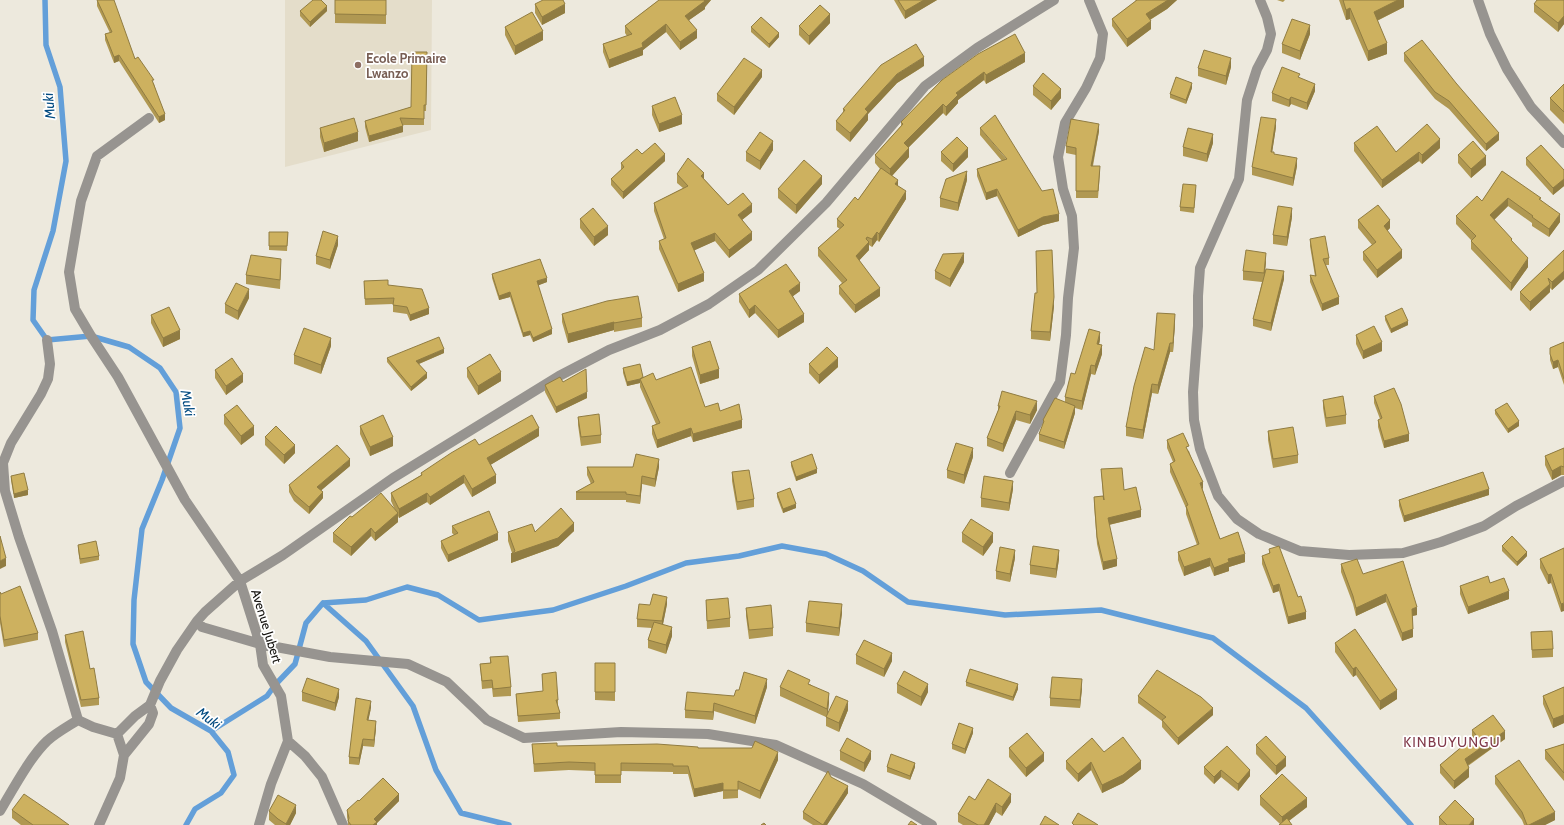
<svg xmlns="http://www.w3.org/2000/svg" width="1564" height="825" font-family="Cabin,sans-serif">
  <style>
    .built { fill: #e4ddca }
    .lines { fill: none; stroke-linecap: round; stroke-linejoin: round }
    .stream { stroke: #639fd9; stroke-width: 5.5 }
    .minor { stroke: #979490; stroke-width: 10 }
    .wall { fill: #b09852 }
    .shaded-wall { fill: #907c42 }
    .building { fill: #cdb15f; stroke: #907c42 }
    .education-dot { fill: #8d6e63; stroke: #fff; stroke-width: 1.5 }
    .labels { text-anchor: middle; stroke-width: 3.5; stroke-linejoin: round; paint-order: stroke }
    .education-label { font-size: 13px; font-weight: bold; fill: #785e54; stroke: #fff; text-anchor: start }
    .street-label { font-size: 13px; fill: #14120e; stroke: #fff }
    .water-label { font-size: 14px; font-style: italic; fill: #034b81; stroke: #fff }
    .neighbourhood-label { font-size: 14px; letter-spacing: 1px; fill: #813a4a; stroke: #fff }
  </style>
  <rect width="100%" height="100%" fill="#ede9dd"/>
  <path class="built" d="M 285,0 L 432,0 L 431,130 L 285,167 Z"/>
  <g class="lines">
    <path class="stream" d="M 45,0 L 46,45 L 60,87 L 66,161 L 53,231 L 34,290 L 33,320 L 47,340 L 91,336 L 129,347 L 160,368 L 176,392 L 180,428 L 162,480 L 142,529 L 134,600 L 133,644 L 146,682 L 171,708 L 211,731 L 228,752 L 234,775 L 221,793 L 195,809 L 186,825
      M 323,603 L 366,641 L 413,706 L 436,770 L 461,813 L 509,825
      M 211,731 L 267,696 L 275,685 L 295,664 L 306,623 L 323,603 L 366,600 L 407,587 L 438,595 L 479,620 L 553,610 L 626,586 L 686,563 L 739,556 L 782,546 L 826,554 L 863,571 L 908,602 L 1005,615 L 1101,610 L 1213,638 L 1306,708 L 1411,825"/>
    <path class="minor" d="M 1260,0 L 1267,17 L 1271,34 L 1267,50 L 1257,69 L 1247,100 L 1239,179 L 1200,268 L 1198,296 L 1198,326 L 1193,392 L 1194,420 L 1200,449 L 1218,496 L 1237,519 L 1259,534 L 1300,551 L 1349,555 L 1403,553 L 1441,542 L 1484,526 L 1516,506 L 1564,481
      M 1478,0 L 1490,34 L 1507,69 L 1531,107 L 1564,143
      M 149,118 L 97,156 L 81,201 L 69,272 L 75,309 L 91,336 L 118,377 L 185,500 L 240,581 L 260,644 L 263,665 L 281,696 L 288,741 L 305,756 L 322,777 L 343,825
      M 1010,473 L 1060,382 L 1066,335 L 1068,298 L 1074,248 L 1072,216 L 1063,189 L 1058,157 L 1065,123 L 1086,88 L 1100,58 L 1103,34 L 1089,0
      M 197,621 L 202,627 L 260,644 L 330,657 L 408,664 L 447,682 L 487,720 L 524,738 L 621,732 L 708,734 L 776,745 L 863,784 L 932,825
      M 78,720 L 93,727 L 117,734 L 135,716 L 150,705 L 160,681 L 177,650 L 197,621 L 205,612 L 240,581 L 283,555 L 393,478 L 559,376 L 609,350 L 660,330 L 709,304 L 758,270 L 826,203 L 925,86 L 977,48 L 1054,0
      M 117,734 L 124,755
      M 0,811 C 12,791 30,757 47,741 C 56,733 67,727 78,720 L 52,631 L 19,537 L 5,491 L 3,463 L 11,443 L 41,394 L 48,379 L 50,364 L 47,340
      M 99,825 L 120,778 L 124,755 L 149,724 L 153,713 L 150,705
      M 259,825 L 271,784 L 288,741"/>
  </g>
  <path class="wall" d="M 97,0 L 135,59 L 154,84 L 165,120 L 159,123 L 119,61 L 114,63 L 105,40 L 105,34 L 110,33 L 97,6 Z
    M 335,0 L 386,0 L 386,24 L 335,23 Z
    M 659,0 L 711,0 L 705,7 L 705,9 L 689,20 L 697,38 L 680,50 L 666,32 L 643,50 L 643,55 L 609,68 L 603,52 L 603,44 L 627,36 L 625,33 L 625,26 Z
    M 894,0 L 937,0 L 905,19 Z
    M 1135,0 L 1177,0 L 1167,9 L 1150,20 L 1151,29 L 1127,47 L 1112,26 L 1112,19 L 1136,1 Z
    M 1277,0 L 1285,0 L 1283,2 Z
    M 1339,0 L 1404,0 L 1404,7 L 1377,21 L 1387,54 L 1368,61 L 1350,19 L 1346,20 Z
    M 1564,0 L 1564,24 L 1558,32 L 1534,12 L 1534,4 Z
    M 535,4 L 565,13 L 542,25 L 535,13 Z
    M 300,11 L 327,11 L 310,27 L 300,16 Z
    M 830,23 L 809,45 L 799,35 L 799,26 Z
    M 505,27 L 543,40 L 515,55 L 505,35 Z
    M 751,27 L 779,37 L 769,48 L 751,32 Z
    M 1310,34 L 1300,60 L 1282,53 L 1282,44 Z
    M 427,52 L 426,111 L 424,111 L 424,125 L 402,125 L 403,132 L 369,142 L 365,127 L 365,121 L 411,107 Z
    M 1404,53 L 1499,140 L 1486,151 L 1449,109 L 1435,99 L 1404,61 Z
    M 1025,62 L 986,84 L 984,80 L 958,100 L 958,103 L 946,116 L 943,113 L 908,148 L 909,157 L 892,176 L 906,199 L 879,242 L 877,240 L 872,247 L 869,245 L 869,250 L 859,260 L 880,296 L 855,313 L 839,294 L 839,286 L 842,283 L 818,256 L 818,248 L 840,229 L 837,227 L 837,219 L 858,200 L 880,169 L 875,163 L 875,155 L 901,126 L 901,122 L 942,80 Z
    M 924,66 L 897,83 L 868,114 L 868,120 L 850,142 L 836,130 L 836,121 L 843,113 L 843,109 Z
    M 1231,67 L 1226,85 L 1198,76 L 1198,68 Z
    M 762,77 L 734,115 L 717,101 L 717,94 Z
    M 1564,84 L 1564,124 L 1550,110 L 1550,98 Z
    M 1033,86 L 1061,98 L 1051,110 L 1033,95 Z
    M 1192,88 L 1186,104 L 1170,98 L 1170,94 Z
    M 1315,91 L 1307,110 L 1291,104 L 1289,107 L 1272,101 L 1272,93 Z
    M 652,106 L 682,124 L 659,132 L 652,115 Z
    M 1276,127 L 1272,152 L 1274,154 L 1297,166 L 1293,186 L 1252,175 L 1252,167 Z
    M 320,128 L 358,141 L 324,152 L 320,137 Z
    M 980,128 L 1059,221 L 1043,225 L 1018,237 L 997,196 L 986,200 L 977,176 L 977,169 L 1002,161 L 980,135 Z
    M 1099,131 L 1093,166 L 1100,173 L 1098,198 L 1076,198 L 1076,155 L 1066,153 L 1066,146 Z
    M 1213,143 L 1207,162 L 1183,156 L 1183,147 Z
    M 1354,143 L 1396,152 L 1440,148 L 1422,164 L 1419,161 L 1382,188 L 1354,151 Z
    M 773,150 L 760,170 L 746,161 L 746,152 Z
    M 941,152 L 968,157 L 953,172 L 941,161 Z
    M 642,154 L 665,161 L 623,199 L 611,185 L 611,179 L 621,170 L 621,163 Z
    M 1458,155 L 1486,165 L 1471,178 L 1458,163 Z
    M 1526,158 L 1564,170 L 1564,186 L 1553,195 L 1526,165 Z
    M 1502,171 L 1541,200 L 1560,222 L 1549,237 L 1532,226 L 1532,223 L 1508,206 L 1494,220 L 1512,242 L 1528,267 L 1511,291 L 1471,249 L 1471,240 L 1456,224 L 1456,216 L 1482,201 Z
    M 677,174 L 704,179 L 728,205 L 752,212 L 742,220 L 752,240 L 729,258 L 715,241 L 694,250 L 704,281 L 678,292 L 659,249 L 659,241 L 664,239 L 654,211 L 654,203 L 683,188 L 677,183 Z
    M 967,180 L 958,211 L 940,207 L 940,198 Z
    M 822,184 L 796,214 L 778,198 L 778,189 Z
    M 1196,189 L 1194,213 L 1180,211 L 1180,207 Z
    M 1292,217 L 1287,246 L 1273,244 L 1273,235 Z
    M 580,219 L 608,235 L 594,246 L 580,228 Z
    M 1358,220 L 1390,228 L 1387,231 L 1402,258 L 1377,278 L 1363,260 L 1363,252 L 1372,245 L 1358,228 Z
    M 269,232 L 288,232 L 287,251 L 269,250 Z
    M 1310,239 L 1329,258 L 1329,265 L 1326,265 L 1339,304 L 1322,311 L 1310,282 L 1310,275 L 1315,276 L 1310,246 Z
    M 338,245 L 330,269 L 316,264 L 316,256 Z
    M 1564,250 L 1564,279 L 1552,290 L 1550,288 L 1550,292 L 1530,311 L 1520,300 L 1520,292 Z
    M 1266,261 L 1265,272 L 1284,279 L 1271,331 L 1253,326 L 1253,319 L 1262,282 L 1243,280 L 1243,271 Z
    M 964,262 L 950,287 L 935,279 L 935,271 Z
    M 281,268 L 280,289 L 246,284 L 246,275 Z
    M 492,274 L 547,282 L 538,285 L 552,334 L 533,342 L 530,335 L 523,337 L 510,297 L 499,300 L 492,278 Z
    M 364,281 L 388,285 L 429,314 L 410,321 L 407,314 L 393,312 L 393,304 L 365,305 Z
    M 800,291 L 793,296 L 804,322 L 778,338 L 755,313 L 749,318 L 739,302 L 739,294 Z
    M 1037,293 L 1054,306 L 1050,341 L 1031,339 L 1031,331 Z
    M 249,298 L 238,320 L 225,313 L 225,304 Z
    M 562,314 L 642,318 L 642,327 L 614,332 L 614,330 L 568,343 L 562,322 Z
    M 151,315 L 180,339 L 163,347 L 151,323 Z
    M 1385,316 L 1408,325 L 1391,333 L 1385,320 Z
    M 1175,323 L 1173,352 L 1170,352 L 1158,394 L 1152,393 L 1143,439 L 1126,436 L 1126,427 L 1154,350 Z
    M 1356,335 L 1382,351 L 1363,359 L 1356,344 Z
    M 1100,340 L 1099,344 L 1102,354 L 1095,375 L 1091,374 L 1082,410 L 1075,408 L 1075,413 L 1064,449 L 1039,441 L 1039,434 L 1043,425 L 1043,420 L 1065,402 L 1065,397 L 1075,374 Z
    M 1564,342 L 1564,385 L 1558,367 L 1553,369 L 1550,360 L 1550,348 Z
    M 331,346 L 321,374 L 294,364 L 294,355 Z
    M 692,347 L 719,378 L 700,384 L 692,356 Z
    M 444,353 L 419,364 L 427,378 L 411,391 L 387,362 L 387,358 Z
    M 809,364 L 838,367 L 819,384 L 809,373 Z
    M 467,368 L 501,381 L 478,395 L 467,377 Z
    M 623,368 L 643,377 L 656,380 L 705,407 L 720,411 L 742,428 L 693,442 L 691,436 L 657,448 L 652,434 L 652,426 L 656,424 L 640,387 L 640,383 L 627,386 L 623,373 Z
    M 215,370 L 243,382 L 226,395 L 215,378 Z
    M 563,382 L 587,398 L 556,413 L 545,392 L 545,385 Z
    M 1374,396 L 1409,441 L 1384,448 L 1378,427 L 1378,420 L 1380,419 L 1374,403 Z
    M 1323,400 L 1346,415 L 1346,424 L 1326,427 L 1323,408 Z
    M 998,406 L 1037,410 L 1030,424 L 1016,420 L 1003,452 L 987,446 L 987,438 L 998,411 Z
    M 1495,410 L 1519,426 L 1508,433 L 1495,414 Z
    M 224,415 L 254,435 L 241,445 L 224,424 Z
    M 578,417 L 601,435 L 601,443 L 581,446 L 578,425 Z
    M 360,426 L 393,446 L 370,456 L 360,434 Z
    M 1268,431 L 1298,455 L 1298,463 L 1273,468 L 1268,440 Z
    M 539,436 L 490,465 L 496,483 L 472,497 L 464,483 L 430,505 L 427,502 L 399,518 L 398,516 L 398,522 L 375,541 L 371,536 L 351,556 L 333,542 L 333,533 L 352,517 L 395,510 L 391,501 L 391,493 L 421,475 L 421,473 L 479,445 Z
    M 265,437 L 295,453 L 284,464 L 265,445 Z
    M 1167,440 L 1189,451 L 1220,539 L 1245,562 L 1229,567 L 1229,571 L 1214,576 L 1210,566 L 1184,576 L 1178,560 L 1178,552 L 1197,545 L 1186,514 L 1186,508 L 1170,472 L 1170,464 L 1173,462 L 1167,448 Z
    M 1564,448 L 1564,475 L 1561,475 L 1552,480 L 1545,465 L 1545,456 Z
    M 973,457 L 964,484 L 947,478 L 947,470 Z
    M 791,462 L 817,473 L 796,481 L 791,466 Z
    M 350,466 L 321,490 L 323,498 L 309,514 L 294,501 L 289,492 L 289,485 Z
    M 587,467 L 659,467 L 655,487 L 642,484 L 640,504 L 626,502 L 626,500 L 576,500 L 576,492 L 591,484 L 587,475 Z
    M 1101,469 L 1124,490 L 1141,517 L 1109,525 L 1117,566 L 1103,570 L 1097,544 L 1094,504 L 1094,497 L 1103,496 Z
    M 732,472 L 754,499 L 754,507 L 737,510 L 732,481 Z
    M 11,476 L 28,495 L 14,498 L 11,480 Z
    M 1013,489 L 1009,511 L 981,507 L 981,498 Z
    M 777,493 L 796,508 L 783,513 L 777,497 Z
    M 1489,495 L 1404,522 L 1399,506 L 1399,500 Z
    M 452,526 L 498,540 L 448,562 L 441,548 L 441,541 L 454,535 L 452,533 Z
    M 574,531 L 558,546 L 511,563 L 512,553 L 508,541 L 508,532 Z
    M 962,533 L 993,542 L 983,556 L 962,542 Z
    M 78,545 L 99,556 L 99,560 L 80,564 L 78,549 Z
    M 1502,546 L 1527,556 L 1517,566 L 1502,551 Z
    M 1564,548 L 1561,612 L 1551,583 L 1548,584 L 1540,568 L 1540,559 Z
    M 1269,549 L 1306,619 L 1288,624 L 1279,591 L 1273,593 L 1262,564 L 1262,556 L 1269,554 Z
    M 1015,558 L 1010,582 L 996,579 L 996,571 Z
    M 1059,559 L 1056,578 L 1030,574 L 1030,565 Z
    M 1341,564 L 1363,574 L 1417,615 L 1412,616 L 1413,637 L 1402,641 L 1386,602 L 1356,616 L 1353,604 L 1341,572 Z
    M 1490,583 L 1509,599 L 1468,614 L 1460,594 L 1460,586 Z
    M 0,592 L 1,594 L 38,633 L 38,640 L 4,647 L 0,623 Z
    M 706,600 L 730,618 L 730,627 L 707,629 Z
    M 667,604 L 663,624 L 672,636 L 666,654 L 648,648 L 648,640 L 652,628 L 637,627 L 637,619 L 650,605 Z
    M 746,608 L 773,628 L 773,636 L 749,639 L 746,616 Z
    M 842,613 L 839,636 L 806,632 L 806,623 Z
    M 1531,632 L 1553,649 L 1553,657 L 1532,658 Z
    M 65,635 L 90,669 L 99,698 L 99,705 L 81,707 L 65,642 Z
    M 1335,643 L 1397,699 L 1380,710 L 1356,675 L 1353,677 L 1335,652 Z
    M 856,655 L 892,661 L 884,677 L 856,664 Z
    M 490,657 L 511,687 L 511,696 L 493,697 L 492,688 L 482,689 L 480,664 L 490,663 Z
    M 595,663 L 615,663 L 615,701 L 595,700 Z
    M 542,674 L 558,700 L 558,706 L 560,713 L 560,719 L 518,722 L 516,694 L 543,691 Z
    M 966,682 L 1018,689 L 1013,701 L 966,686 Z
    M 810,684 L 829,702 L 828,713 L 848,710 L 839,732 L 826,726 L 826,717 L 780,696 L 780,687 Z
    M 897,684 L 928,692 L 921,706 L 897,693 Z
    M 767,687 L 755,724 L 714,711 L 713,720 L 685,718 L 685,710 L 734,696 L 739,690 Z
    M 1564,687 L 1564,723 L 1553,728 L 1543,704 L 1543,696 Z
    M 1082,688 L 1080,708 L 1050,706 L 1050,698 Z
    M 302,692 L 339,697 L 335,711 L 302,701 Z
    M 1138,696 L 1213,715 L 1178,745 L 1162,727 L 1162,721 L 1138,703 Z
    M 371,708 L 368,720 L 376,728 L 374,747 L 363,746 L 359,765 L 349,764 L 349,757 Z
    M 1472,730 L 1505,739 L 1468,766 L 1469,777 L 1454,789 L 1440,773 L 1440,765 L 1472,738 Z
    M 973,733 L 965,754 L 952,749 L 952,744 Z
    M 532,744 L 557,746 L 698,748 L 778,760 L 760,799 L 738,789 L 738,798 L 723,799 L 723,791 L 694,797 L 688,774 L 673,774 L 673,772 L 621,771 L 621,783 L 595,783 L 595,771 L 569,770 L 534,772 Z
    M 1564,744 L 1564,781 L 1545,759 L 1545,750 Z
    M 1256,745 L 1286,766 L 1276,775 L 1256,754 Z
    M 1227,746 L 1250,776 L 1238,791 L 1221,777 L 1214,784 L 1204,774 L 1204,767 Z
    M 1009,748 L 1044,761 L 1026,777 L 1009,757 Z
    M 840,751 L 871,759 L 864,772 L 840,760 Z
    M 1104,752 L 1141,769 L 1123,783 L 1102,793 L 1091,770 L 1078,782 L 1066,769 L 1066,761 Z
    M 887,767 L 915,767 L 910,780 L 887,772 Z
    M 1495,776 L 1555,820 L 1545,825 L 1524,825 L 1522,820 L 1495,784 Z
    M 831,777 L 848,793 L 827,825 L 813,825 L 803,819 L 803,812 Z
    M 1260,796 L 1307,807 L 1289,821 L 1280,824 L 1260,805 Z
    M 975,800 L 1011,802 L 1002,816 L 996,812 L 989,825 L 963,825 L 958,822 L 958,814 Z
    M 359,801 L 399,801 L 377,823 L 377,825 L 348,825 L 348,822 L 347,817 L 347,810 Z
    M 12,810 L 69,825 L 21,825 L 12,818 Z
    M 269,811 L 296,813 L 290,825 L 275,825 L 269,820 Z
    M 1439,817 L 1474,825 L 1439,825 Z"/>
  <path class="shaded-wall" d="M 704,0 L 711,0 L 705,7 L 705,9 L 685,23 L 685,16 Z
    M 924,0 L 937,0 L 905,19 L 905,11 Z
    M 1168,0 L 1177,0 L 1167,9 L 1146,22 L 1146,14 Z
    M 1398,0 L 1404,0 L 1404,7 L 1374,22 L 1374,12 Z
    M 565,4 L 565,13 L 542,25 L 542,17 Z
    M 327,6 L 327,11 L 310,27 L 310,22 Z
    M 1350,8 L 1350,19 L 1346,20 L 1346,10 Z
    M 830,14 L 830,23 L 809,45 L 809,36 Z
    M 1564,16 L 1564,24 L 1558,32 L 1558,23 Z
    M 1151,21 L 1151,29 L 1127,47 L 1127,39 Z
    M 666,24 L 666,32 L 643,50 L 643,55 L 609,68 L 609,60 L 642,43 Z
    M 1310,25 L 1310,34 L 1300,60 L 1300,51 Z
    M 697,30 L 697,38 L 680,50 L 680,42 Z
    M 543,31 L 543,40 L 515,55 L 515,46 Z
    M 779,33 L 779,37 L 769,48 L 769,44 Z
    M 1387,43 L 1387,54 L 1368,61 L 1368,51 Z
    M 1025,53 L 1025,62 L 986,84 L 986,75 Z
    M 119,55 L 119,61 L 114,63 L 114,57 Z
    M 924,57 L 924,66 L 897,83 L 868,114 L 868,120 L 850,142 L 850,133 L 865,109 L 897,74 Z
    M 1231,58 L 1231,67 L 1226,85 L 1226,76 Z
    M 762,70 L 762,77 L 734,115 L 734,107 Z
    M 984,72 L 984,80 L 958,100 L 958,103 L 946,116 L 946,107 L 956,93 Z
    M 1192,83 L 1192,88 L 1186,104 L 1186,100 Z
    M 1315,84 L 1315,91 L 1307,110 L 1307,103 Z
    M 1061,89 L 1061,98 L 1051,110 L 1051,101 Z
    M 1291,97 L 1291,104 L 1289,107 L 1289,100 Z
    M 943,104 L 943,113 L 904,152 L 904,143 Z
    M 165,114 L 165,120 L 159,123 L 159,117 Z
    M 682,115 L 682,124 L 659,132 L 659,124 Z
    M 1276,119 L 1276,127 L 1271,160 L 1271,152 Z
    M 1099,124 L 1099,131 L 1091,173 L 1091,166 Z
    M 403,126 L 403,132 L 369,142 L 369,136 Z
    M 358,132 L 358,141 L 324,152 L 324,143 Z
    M 1499,133 L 1499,140 L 1486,151 L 1486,144 Z
    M 1213,134 L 1213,143 L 1207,162 L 1207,154 Z
    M 1440,139 L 1440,148 L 1422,164 L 1422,155 Z
    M 773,141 L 773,150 L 760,170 L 760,161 Z
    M 909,148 L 909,157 L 890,178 L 890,169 Z
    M 968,148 L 968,157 L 953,172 L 953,164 Z
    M 1419,152 L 1419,161 L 1382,188 L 1382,180 Z
    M 665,154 L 665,161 L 623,199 L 623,192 Z
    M 1486,156 L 1486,165 L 1471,178 L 1471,169 Z
    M 1297,158 L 1297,166 L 1293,186 L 1293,178 Z
    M 967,171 L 967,180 L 958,211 L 958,203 Z
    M 704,173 L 704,181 L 701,176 Z
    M 822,176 L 822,184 L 796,214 L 796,205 Z
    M 1564,179 L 1564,186 L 1553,195 L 1553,188 Z
    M 898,180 L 898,188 L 895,184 Z
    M 997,189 L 997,196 L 986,200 L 986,193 Z
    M 906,191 L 906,199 L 879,242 L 879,234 Z
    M 1508,198 L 1508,206 L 1490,224 L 1490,215 Z
    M 752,204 L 752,212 L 738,223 L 738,215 Z
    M 1292,208 L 1292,217 L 1287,246 L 1287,237 Z
    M 1059,214 L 1059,221 L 1043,225 L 1018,237 L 1018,230 L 1043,217 Z
    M 1560,214 L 1560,222 L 1549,237 L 1549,229 Z
    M 1390,220 L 1390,228 L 1384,234 L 1384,226 Z
    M 608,226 L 608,235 L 594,246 L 594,237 Z
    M 752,232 L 752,240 L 729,258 L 729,250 Z
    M 877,232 L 877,240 L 872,247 L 872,239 Z
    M 715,233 L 715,241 L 691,252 L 691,243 Z
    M 338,236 L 338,245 L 330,269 L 330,260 Z
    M 867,237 L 867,243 L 869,242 L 869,250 L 856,264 L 856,256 Z
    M 1402,250 L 1402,258 L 1377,278 L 1377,270 Z
    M 964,253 L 964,262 L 950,287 L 950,279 Z
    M 1266,253 L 1266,261 L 1264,282 L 1264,273 Z
    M 1528,258 L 1528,267 L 1511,291 L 1511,283 Z
    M 1284,271 L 1284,279 L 1271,331 L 1271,323 Z
    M 1564,271 L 1564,279 L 1552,290 L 1552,282 Z
    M 704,273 L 704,281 L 678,292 L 678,284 Z
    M 547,278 L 547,282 L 537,286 L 537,281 Z
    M 800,283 L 800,291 L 789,299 L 789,291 Z
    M 1550,284 L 1550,292 L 1530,311 L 1530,302 Z
    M 880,288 L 880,296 L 855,313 L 855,305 Z
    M 249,289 L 249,298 L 238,320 L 238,311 Z
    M 510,292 L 510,297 L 499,300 L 499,296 Z
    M 1054,297 L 1054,306 L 1050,341 L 1050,332 Z
    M 1339,297 L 1339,304 L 1322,311 L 1322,304 Z
    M 755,305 L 755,313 L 749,318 L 749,310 Z
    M 429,308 L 429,314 L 410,321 L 410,315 Z
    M 804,314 L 804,322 L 778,338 L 778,330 Z
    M 1175,314 L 1175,323 L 1173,352 L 1173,343 Z
    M 1408,321 L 1408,325 L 1391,333 L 1391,329 Z
    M 614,322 L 614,330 L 568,343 L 568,334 Z
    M 552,329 L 552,334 L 533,342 L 533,338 Z
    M 180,330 L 180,339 L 163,347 L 163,338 Z
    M 530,331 L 530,335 L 523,337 L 523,333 Z
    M 1100,332 L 1100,340 L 1097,352 L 1097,344 Z
    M 331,338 L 331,346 L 321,374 L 321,365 Z
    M 1382,342 L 1382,351 L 1363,359 L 1363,351 Z
    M 1170,343 L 1170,352 L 1158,394 L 1158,385 Z
    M 1102,345 L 1102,354 L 1095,375 L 1095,366 Z
    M 444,349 L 444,353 L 416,365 L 416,361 Z
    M 838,358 L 838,367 L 819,384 L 819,375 Z
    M 1558,360 L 1558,367 L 1553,369 L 1553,362 Z
    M 1091,365 L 1091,374 L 1082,410 L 1082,401 Z
    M 719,369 L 719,378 L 700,384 L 700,375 Z
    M 501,372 L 501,381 L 478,395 L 478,386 Z
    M 427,373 L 427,378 L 411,391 L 411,387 Z
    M 243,374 L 243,382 L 226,395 L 226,386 Z
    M 640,379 L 640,383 L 627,386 L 627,382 Z
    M 1152,384 L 1152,393 L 1143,439 L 1143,430 Z
    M 587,392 L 587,398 L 556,413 L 556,407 Z
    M 1037,401 L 1037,410 L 1030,424 L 1030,415 Z
    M 1075,406 L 1075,413 L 1064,449 L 1064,442 Z
    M 1016,411 L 1016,420 L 1003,452 L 1003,444 Z
    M 742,420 L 742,428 L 693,442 L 693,434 Z
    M 1519,421 L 1519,426 L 1508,433 L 1508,429 Z
    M 254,426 L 254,435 L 241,445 L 241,436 Z
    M 539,428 L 539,436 L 487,467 L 487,458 Z
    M 691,428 L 691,436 L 657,448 L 657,440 Z
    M 1409,434 L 1409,441 L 1384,448 L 1384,441 Z
    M 393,437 L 393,446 L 370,456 L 370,447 Z
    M 295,445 L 295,453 L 284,464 L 284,455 Z
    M 973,448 L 973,457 L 964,484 L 964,475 Z
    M 350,459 L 350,466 L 317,494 L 317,487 Z
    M 659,459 L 659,467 L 655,487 L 655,479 Z
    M 1561,466 L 1561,475 L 1552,480 L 1552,471 Z
    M 817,469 L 817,473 L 796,481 L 796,477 Z
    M 464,475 L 464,483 L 430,505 L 430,497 Z
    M 496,475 L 496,483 L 472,497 L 472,489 Z
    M 642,476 L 642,484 L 640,504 L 640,496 Z
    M 1013,481 L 1013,489 L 1009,511 L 1009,503 Z
    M 1203,482 L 1203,490 L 1200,483 Z
    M 1489,489 L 1489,495 L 1404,522 L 1404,516 Z
    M 28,490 L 28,495 L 14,498 L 14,494 Z
    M 323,492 L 323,498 L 309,514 L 309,507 Z
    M 427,493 L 427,502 L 399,518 L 399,509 Z
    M 796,504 L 796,508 L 783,513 L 783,509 Z
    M 1141,510 L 1141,517 L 1108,525 L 1108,518 Z
    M 398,513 L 398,522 L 375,541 L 375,533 Z
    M 574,523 L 574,531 L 558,546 L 511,563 L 511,554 Z
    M 371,528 L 371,536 L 351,556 L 351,547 Z
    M 498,533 L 498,540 L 448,562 L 448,555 Z
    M 993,533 L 993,542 L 983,556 L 983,547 Z
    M 1015,550 L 1015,558 L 1010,582 L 1010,574 Z
    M 1059,550 L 1059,559 L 1056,578 L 1056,569 Z
    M 1527,552 L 1527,556 L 1517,566 L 1517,562 Z
    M 1245,554 L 1245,562 L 1229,567 L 1229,571 L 1214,576 L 1214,568 L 1228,559 Z
    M 6,558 L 6,566 L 0,569 L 0,561 Z
    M 1210,558 L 1210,566 L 1184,576 L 1184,567 Z
    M 1117,559 L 1117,566 L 1103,570 L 1103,562 Z
    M 1551,574 L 1551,583 L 1548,584 L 1548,575 Z
    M 1279,584 L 1279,591 L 1273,593 L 1273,586 Z
    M 1509,591 L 1509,599 L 1468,614 L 1468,607 Z
    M 1386,594 L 1386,602 L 1356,616 L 1356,608 Z
    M 667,597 L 667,604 L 662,629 L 662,621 Z
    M 1564,603 L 1564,611 L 1561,612 L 1561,604 Z
    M 842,604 L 842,613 L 839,636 L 839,628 Z
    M 1417,607 L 1417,615 L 1412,616 L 1412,609 Z
    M 1306,612 L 1306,619 L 1288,624 L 1288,617 Z
    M 672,627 L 672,636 L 666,654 L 666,645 Z
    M 1413,629 L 1413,637 L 1402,641 L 1402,633 Z
    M 892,653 L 892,661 L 884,677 L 884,669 Z
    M 1356,667 L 1356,675 L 1353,677 L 1353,669 Z
    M 767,679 L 767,687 L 755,724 L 755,716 Z
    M 1082,679 L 1082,688 L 1080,708 L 1080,700 Z
    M 928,684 L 928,692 L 921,706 L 921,697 Z
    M 1018,684 L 1018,689 L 1013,701 L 1013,697 Z
    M 339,689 L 339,697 L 335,711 L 335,703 Z
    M 1397,690 L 1397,699 L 1380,710 L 1380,701 Z
    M 829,693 L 829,702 L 827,718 L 827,709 Z
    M 371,701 L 371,708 L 367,727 L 367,720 Z
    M 848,701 L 848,710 L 839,732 L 839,723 Z
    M 714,703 L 714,711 L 713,720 L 713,712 Z
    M 1213,708 L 1213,715 L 1178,745 L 1178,738 Z
    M 1564,715 L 1564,723 L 1553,728 L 1553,719 Z
    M 376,721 L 376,728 L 374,747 L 374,740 Z
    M 973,728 L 973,733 L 965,754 L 965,749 Z
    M 1505,731 L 1505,739 L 1465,767 L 1465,759 Z
    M 363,739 L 363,746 L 359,765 L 359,758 Z
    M 871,751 L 871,759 L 864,772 L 864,763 Z
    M 778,752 L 778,760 L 760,799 L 760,791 Z
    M 1044,753 L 1044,761 L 1026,777 L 1026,768 Z
    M 1286,757 L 1286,766 L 1276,775 L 1276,766 Z
    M 1141,761 L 1141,769 L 1123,783 L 1102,793 L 1102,785 Z
    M 1091,762 L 1091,770 L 1078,782 L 1078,774 Z
    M 915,763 L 915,767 L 910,780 L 910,776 Z
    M 1469,768 L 1469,777 L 1454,789 L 1454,781 Z
    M 1221,770 L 1221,777 L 1214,784 L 1214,777 Z
    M 1250,770 L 1250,776 L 1238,791 L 1238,784 Z
    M 723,783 L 723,791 L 694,797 L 694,789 Z
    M 848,786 L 848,793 L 827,825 L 823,825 Z
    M 399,794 L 399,801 L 377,823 L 377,825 L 373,825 L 374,819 Z
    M 1011,794 L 1011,802 L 1002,816 L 1002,807 Z
    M 1307,798 L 1307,807 L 1283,825 L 1282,825 L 1282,817 Z
    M 996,803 L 996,812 L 989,825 L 984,825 Z
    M 296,805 L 296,813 L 290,825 L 286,825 L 286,824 Z
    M 1555,812 L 1555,820 L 1545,825 L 1529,825 Z
    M 1474,819 L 1474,825 L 1469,825 Z"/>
  <path class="building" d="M 97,0 L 114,0 L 135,59 L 138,57 L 154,80 L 152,80 L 165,114 L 159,117 L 119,55 L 114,57 L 105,34 L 112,32 Z
    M 313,0 L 321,0 L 327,6 L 310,22 L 300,11 Z
    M 335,0 L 386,0 L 386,15 L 335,14 Z
    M 543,0 L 563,0 L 565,4 L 542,17 L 535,4 Z
    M 659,0 L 704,0 L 705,1 L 685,16 L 697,30 L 680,42 L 666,24 L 642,43 L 643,47 L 609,60 L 603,44 L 632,34 L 625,26 Z
    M 898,0 L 924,0 L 905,11 Z
    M 1137,0 L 1168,0 L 1146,14 L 1151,21 L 1127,39 L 1112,19 Z
    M 1343,0 L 1398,0 L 1374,12 L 1387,43 L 1368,51 L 1350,8 L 1346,10 Z
    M 1537,0 L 1564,0 L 1564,16 L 1558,23 L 1534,4 Z
    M 820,5 L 830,14 L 809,36 L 799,26 Z
    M 532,12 L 543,31 L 515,46 L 505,27 Z
    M 761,17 L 779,33 L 769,44 L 751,27 Z
    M 1292,19 L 1310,25 L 1300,51 L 1282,44 Z
    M 1015,34 L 1025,53 L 986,75 L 984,72 L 956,93 L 958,95 L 946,107 L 943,104 L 904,143 L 909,148 L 890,169 L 875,155 L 903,124 L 901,122 L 942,80 L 978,54 Z
    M 1422,40 L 1456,83 L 1499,133 L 1486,144 L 1449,101 L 1435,92 L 1404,53 Z
    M 916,44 L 924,57 L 897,74 L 865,109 L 868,112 L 850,133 L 836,121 L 845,110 L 843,109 L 881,65 Z
    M 1204,50 L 1231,58 L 1226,76 L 1198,68 Z
    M 412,52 L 427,52 L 426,105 L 424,105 L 424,119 L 400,118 L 403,126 L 369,136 L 365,121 L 411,107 Z
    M 744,58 L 762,70 L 734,107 L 717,94 Z
    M 1282,67 L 1300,74 L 1298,77 L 1315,84 L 1307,103 L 1291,97 L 1289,100 L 1272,93 Z
    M 1043,73 L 1061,89 L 1051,101 L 1033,86 Z
    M 1176,77 L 1192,83 L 1186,100 L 1170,94 Z
    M 1564,84 L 1564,112 L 1550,98 Z
    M 675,97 L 682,115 L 659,124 L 652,106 Z
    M 995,115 L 1042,191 L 1053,189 L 1059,214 L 1043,217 L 1018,230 L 997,189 L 986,193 L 977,169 L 1007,159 L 980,128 Z
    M 1261,117 L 1276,119 L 1271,152 L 1274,152 L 1274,154 L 1297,158 L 1293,178 L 1252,167 Z
    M 354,118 L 358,132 L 324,143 L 320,128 Z
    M 1071,119 L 1099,124 L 1091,166 L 1100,166 L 1098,191 L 1076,191 L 1076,148 L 1066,146 Z
    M 1427,124 L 1440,139 L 1422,155 L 1419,152 L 1382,180 L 1354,143 L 1377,126 L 1396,152 Z
    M 1188,128 L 1213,134 L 1207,154 L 1183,147 Z
    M 760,132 L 773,141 L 760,161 L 746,152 Z
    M 957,137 L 968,148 L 953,164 L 941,152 Z
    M 1473,141 L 1486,156 L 1471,169 L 1458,155 Z
    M 655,143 L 665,154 L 623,192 L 611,179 L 624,167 L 621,163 L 637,149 L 642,154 Z
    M 1541,145 L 1564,170 L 1564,179 L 1553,188 L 1526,158 Z
    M 688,158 L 704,173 L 701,176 L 728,205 L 743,193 L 752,204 L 738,215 L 752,232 L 729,250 L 715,233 L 691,243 L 704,273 L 678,284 L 659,241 L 666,238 L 654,203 L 688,186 L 677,174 Z
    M 804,160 L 822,176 L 796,205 L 778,189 Z
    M 881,168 L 898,180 L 895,184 L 906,191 L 879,234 L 877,232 L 872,239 L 867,237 L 866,239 L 869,242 L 856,256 L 880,288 L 855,305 L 839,286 L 847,280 L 818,248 L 844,225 L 837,219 L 855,197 L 858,200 Z
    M 967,171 L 958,203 L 940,198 L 946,179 Z
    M 1502,171 L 1541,198 L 1539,199 L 1560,214 L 1549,229 L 1532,217 L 1533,216 L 1508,198 L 1490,215 L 1512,239 L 1511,240 L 1528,258 L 1511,283 L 1471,241 L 1476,236 L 1456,216 L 1477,196 L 1482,201 Z
    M 1183,184 L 1196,185 L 1194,208 L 1180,207 Z
    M 1378,205 L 1390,220 L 1384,226 L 1402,250 L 1377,270 L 1363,252 L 1376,242 L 1358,220 Z
    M 1278,206 L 1292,208 L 1287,237 L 1273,235 Z
    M 593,208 L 608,226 L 594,237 L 580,219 Z
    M 323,231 L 338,236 L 330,260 L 316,256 Z
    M 269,232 L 288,232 L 287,246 L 269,246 Z
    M 1325,236 L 1329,258 L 1323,259 L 1339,297 L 1322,304 L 1310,275 L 1316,276 L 1310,239 Z
    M 1052,250 L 1054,297 L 1050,332 L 1031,331 L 1035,293 L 1037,293 L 1036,251 Z
    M 1246,250 L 1266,253 L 1264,273 L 1243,271 Z
    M 1564,250 L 1564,271 L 1552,282 L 1548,278 L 1550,284 L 1530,302 L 1520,292 Z
    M 964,253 L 950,279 L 935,271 L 943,254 Z
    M 251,255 L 281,259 L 280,280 L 246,275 Z
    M 540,259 L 547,278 L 537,281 L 552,329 L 533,338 L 530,331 L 523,333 L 510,292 L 499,296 L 492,274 Z
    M 786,264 L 800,283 L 789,291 L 804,314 L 778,330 L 755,305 L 749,310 L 739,294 Z
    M 1266,269 L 1284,271 L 1271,323 L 1253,319 Z
    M 388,280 L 388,285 L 422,289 L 429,308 L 410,315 L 407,307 L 393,305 L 394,298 L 365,299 L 364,281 Z
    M 236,283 L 249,289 L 238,311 L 225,304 Z
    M 638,296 L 642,318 L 614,323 L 614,322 L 568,334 L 562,314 L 607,301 Z
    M 169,307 L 180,330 L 163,338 L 151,315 Z
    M 1402,308 L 1408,321 L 1391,329 L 1385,316 Z
    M 1157,313 L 1175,314 L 1173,343 L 1170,343 L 1158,385 L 1152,384 L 1143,430 L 1126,427 L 1134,386 L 1145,347 L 1154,350 Z
    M 1374,326 L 1382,342 L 1363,351 L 1356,335 Z
    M 304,328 L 331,338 L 321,365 L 294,355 Z
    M 1089,329 L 1100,332 L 1097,344 L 1102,345 L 1095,366 L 1091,365 L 1082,401 L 1065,397 L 1071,373 L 1075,374 Z
    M 439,337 L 444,349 L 416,361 L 427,373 L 411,387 L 387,358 Z
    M 710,341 L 719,369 L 700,375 L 692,347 Z
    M 1564,342 L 1564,379 L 1558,360 L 1553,362 L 1550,354 L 1550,348 Z
    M 827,347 L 838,358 L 819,375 L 809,364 Z
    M 490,354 L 501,372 L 478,386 L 467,368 Z
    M 232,358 L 243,374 L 226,386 L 215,370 Z
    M 640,364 L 643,377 L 640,379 L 627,382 L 623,368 Z
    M 691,367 L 705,407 L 718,403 L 720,411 L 739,404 L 742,420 L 693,434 L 691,428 L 657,440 L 652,426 L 660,423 L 640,379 L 653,373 L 656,380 Z
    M 586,369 L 587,392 L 556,407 L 545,385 L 560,377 L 563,382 Z
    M 1394,388 L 1401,404 L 1409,434 L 1384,441 L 1378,420 L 1382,418 L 1374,396 Z
    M 1002,391 L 1037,401 L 1030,415 L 1016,411 L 1003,444 L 987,438 L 1000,406 L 998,406 Z
    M 1343,396 L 1346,415 L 1326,418 L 1323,400 Z
    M 1055,398 L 1075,406 L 1064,442 L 1039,434 L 1044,421 L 1043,420 Z
    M 1507,403 L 1519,421 L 1508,429 L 1495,410 Z
    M 237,405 L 254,426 L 241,436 L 224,415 Z
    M 599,414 L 601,435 L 581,437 L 578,417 Z
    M 383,415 L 393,437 L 370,447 L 360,426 Z
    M 532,415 L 539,428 L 487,458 L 496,475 L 472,489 L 464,475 L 430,497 L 427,493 L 399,509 L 391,493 L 422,475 L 421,473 L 451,453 L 475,439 L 479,445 Z
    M 276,426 L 295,445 L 284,455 L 265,437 Z
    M 1293,427 L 1298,455 L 1273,459 L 1268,431 Z
    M 1183,433 L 1189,446 L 1186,447 L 1203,482 L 1200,483 L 1220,539 L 1238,532 L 1245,554 L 1228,559 L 1229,562 L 1214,568 L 1210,558 L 1184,567 L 1178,552 L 1199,544 L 1186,506 L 1188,505 L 1170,464 L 1175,461 L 1167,440 Z
    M 956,443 L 973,448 L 964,475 L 947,470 Z
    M 337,445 L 350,459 L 317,487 L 323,492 L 309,507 L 294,494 L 289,485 Z
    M 1564,448 L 1564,467 L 1561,466 L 1552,471 L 1545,456 Z
    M 636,454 L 659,459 L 655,479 L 642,476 L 640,496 L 626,494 L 626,492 L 576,492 L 594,482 L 587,467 L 633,467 Z
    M 812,454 L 817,469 L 796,477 L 791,462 Z
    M 1122,468 L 1124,490 L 1136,487 L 1141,510 L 1108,518 L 1117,559 L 1103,562 L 1097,537 L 1094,497 L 1103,496 L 1104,500 L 1101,469 Z
    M 749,470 L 754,499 L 737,502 L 732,472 Z
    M 1483,472 L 1489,489 L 1404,516 L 1399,500 Z
    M 24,473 L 28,490 L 14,494 L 11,476 Z
    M 984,476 L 1013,481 L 1009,503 L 981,498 Z
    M 790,488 L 796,504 L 783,509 L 777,493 Z
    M 381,493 L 398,513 L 375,533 L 371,528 L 351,547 L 333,533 L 350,516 L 352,517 Z
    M 561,508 L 574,523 L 558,538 L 511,554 L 515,551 L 508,532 L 532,524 L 535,532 Z
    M 489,511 L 498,533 L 448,555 L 441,541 L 458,533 L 452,526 Z
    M 971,519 L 993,533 L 983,547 L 962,533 Z
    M 0,536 L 6,558 L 0,561 Z
    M 1512,536 L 1527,552 L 1517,562 L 1502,546 Z
    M 96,541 L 99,556 L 80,559 L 78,545 Z
    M 1033,546 L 1059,550 L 1056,569 L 1030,565 Z
    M 1279,546 L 1298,597 L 1301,596 L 1306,612 L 1288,617 L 1279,584 L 1273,586 L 1262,556 L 1270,553 L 1269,549 Z
    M 1000,547 L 1015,550 L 1010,574 L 996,571 Z
    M 1564,548 L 1564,603 L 1561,604 L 1551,574 L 1548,575 L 1540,559 Z
    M 1357,559 L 1363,574 L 1403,561 L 1417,607 L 1412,609 L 1413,629 L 1402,633 L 1386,594 L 1356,608 L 1353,596 L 1341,564 Z
    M 1488,576 L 1490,583 L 1504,578 L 1509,591 L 1468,607 L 1460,586 Z
    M 20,586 L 38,633 L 4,640 L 0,616 L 0,592 L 1,594 Z
    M 653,594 L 667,597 L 662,621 L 637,619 L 639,604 L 650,605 Z
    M 728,598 L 730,618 L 707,621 L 706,600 Z
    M 809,601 L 842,604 L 839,628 L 806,623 Z
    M 771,605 L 773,628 L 749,630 L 746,608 Z
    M 654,622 L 672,627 L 666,645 L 648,640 Z
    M 1355,629 L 1397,690 L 1380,701 L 1356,667 L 1353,669 L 1335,643 Z
    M 83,631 L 90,669 L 94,668 L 99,698 L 81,700 L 65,635 Z
    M 1552,631 L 1553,649 L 1532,650 L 1531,632 Z
    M 864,640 L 892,653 L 884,669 L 856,655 Z
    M 508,656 L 511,687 L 493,689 L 492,680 L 482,681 L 480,664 L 491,663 L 490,657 Z
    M 595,663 L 615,663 L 615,692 L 595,692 Z
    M 970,669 L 1018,684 L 1013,697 L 966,682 Z
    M 788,670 L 810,680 L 808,684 L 829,693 L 827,709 L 780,687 Z
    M 1157,670 L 1201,697 L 1213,708 L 1178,738 L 1162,720 L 1166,717 L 1138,696 Z
    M 904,671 L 928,684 L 921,697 L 897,684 Z
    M 556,672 L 558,700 L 556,700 L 560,713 L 518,716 L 516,694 L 543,691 L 542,674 Z
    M 744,672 L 767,679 L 755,716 L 714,703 L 713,712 L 685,710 L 687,692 L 734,696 L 736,690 L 739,690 Z
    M 1052,677 L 1082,679 L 1080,700 L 1050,698 Z
    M 307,678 L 339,689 L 335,703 L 302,692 Z
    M 1564,687 L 1564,715 L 1553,719 L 1543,696 Z
    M 836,696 L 848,701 L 839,723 L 826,717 Z
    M 356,698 L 371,701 L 367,720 L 376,721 L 374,740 L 363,739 L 359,758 L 349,757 Z
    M 1493,715 L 1505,731 L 1465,759 L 1469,768 L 1454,781 L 1440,765 L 1476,735 L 1472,730 Z
    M 959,723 L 973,728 L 965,749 L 952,744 Z
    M 1027,733 L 1044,753 L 1026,768 L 1009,748 Z
    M 1266,736 L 1286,757 L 1276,766 L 1256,745 Z
    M 1123,737 L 1141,761 L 1123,775 L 1102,785 L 1091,762 L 1078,774 L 1066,761 L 1092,738 L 1104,752 Z
    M 847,738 L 871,751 L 864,763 L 840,751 Z
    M 755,741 L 778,752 L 760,791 L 738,781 L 738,790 L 723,790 L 723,783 L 694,789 L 688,766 L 673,766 L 673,764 L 621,763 L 621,775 L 595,775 L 595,763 L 569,762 L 534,764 L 532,744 L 557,743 L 557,746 L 657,744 L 698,747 L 698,748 L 752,748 Z
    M 1564,744 L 1564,773 L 1545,750 Z
    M 1227,746 L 1250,770 L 1238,784 L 1221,770 L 1214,777 L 1204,767 Z
    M 891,754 L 915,763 L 910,776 L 887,767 Z
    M 1519,760 L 1555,812 L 1529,825 L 1527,825 L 1522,812 L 1495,776 Z
    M 828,771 L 831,777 L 848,786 L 823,825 L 803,812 Z
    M 1282,774 L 1307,798 L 1282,817 L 1260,796 Z
    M 383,778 L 399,794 L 374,819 L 377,822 L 373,825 L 351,825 L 348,821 L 349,818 L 347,810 L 358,800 L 359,801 Z
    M 988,779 L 1011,794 L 1002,807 L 996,803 L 984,825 L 978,825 L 958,814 L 969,796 L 975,800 Z
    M 24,794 L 58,817 L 69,825 L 33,825 L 12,810 Z
    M 278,795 L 296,805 L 286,824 L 278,819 L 269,811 Z
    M 1455,800 L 1474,819 L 1469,825 L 1447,825 L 1439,817 Z
    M 1078,813 L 1095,823 L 1098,825 L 1074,825 L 1072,823 Z
    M 1045,816 L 1059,825 L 1040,825 Z
    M 1287,818 L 1292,825 L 1279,825 Z
    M 911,821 L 917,825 L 908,825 Z
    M 764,823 L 766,825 L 761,825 Z"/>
  <circle class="education-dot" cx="358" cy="65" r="4"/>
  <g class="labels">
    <g class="education-label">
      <text x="366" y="63">Ecole Primaire<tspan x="366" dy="15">Lwanzo</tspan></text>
    </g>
    <g class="street-label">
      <text transform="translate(267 626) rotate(73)" y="5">Avenue Jubert</text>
    </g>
    <g class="water-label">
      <text transform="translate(49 106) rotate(-96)" y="5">Muki</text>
      <text transform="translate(188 403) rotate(79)" y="5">Muki</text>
      <text transform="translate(209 718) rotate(36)" y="5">Muki</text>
    </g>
    <g class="neighbourhood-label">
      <text x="1452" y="747">KINBUYUNGU</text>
    </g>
  </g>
</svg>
